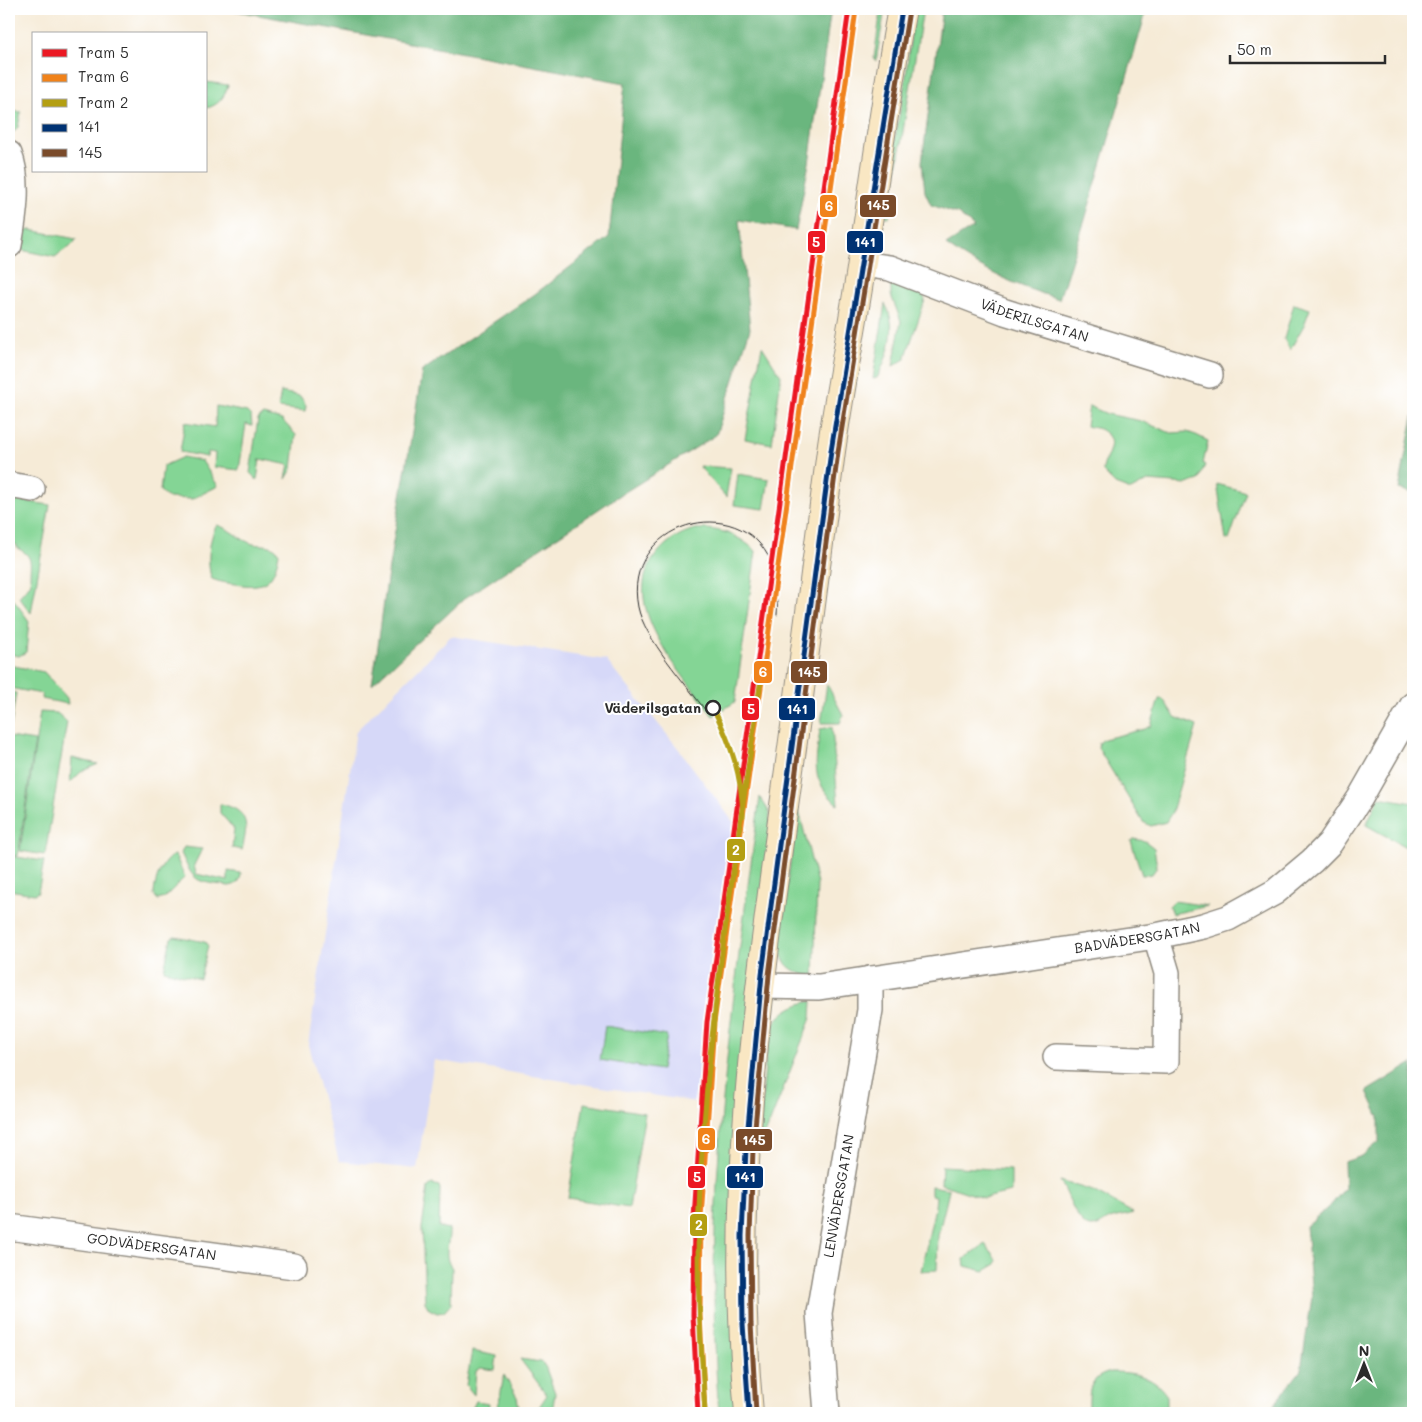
<svg xmlns="http://www.w3.org/2000/svg" width="1422" height="1422" font-family="Mali,sans-serif">
  <style>
    .built { fill: #d6d8f8 }
    .green { fill: #84d595; stroke: #588060 }
    .forest { fill: #6bb67e; stroke: #4b7054 }
    .lines { fill: none; stroke-linecap: round; stroke-linejoin: round }
    .street-casing { stroke: #908b81; stroke-width: 28 }
    .secondary-casing { stroke: #908b81; stroke-width: 30 }
    .street { stroke: #fff; stroke-width: 25 }
    .secondary { stroke: #f9e7c3; stroke-width: 28 }
    .tram { stroke: #2b2b2b; stroke-width: 1 }
    .bus-1-casing { stroke: #fff; stroke-width: 9 }
    .bus-2-casing { stroke: #fff; stroke-width: 9 }
    .bus-1 { stroke: #003273; stroke-width: 5 }
    .bus-2 { stroke: #7a4b2a; stroke-width: 5 }
    .tram-1-casing { stroke: #fff; stroke-width: 9 }
    .tram-2-casing { stroke: #fff; stroke-width: 9 }
    .tram-3-casing { stroke: #fff; stroke-width: 9 }
    .tram-1 { stroke: #eb1923; stroke-width: 5 }
    .tram-2 { stroke: #f0821a; stroke-width: 5 }
    .tram-3 { stroke: #b49f12; stroke-width: 5 }
    .stop-dot { fill: #fff; stroke: #2b2b2b; stroke-width: 2.5 }
    .labels { text-anchor: middle; stroke-width: 4; stroke-linejoin: round; paint-order: stroke }
    .street-label { font-size: 14px; fill: #2b2b2b; stroke: #fff }
    .stop-label { font-size: 14px; font-weight: bold; fill: #2b2b2b; stroke: #fff; text-anchor: end }
    .line-badge { stroke: #fff; stroke-width: 2 }
    .badge-label { font-size: 14px; text-anchor: middle; font-weight: bold; fill: #fff }
  </style>
  <rect width="100%" height="100%" fill="#fff"/>
  <filter id="ink" filterUnits="userSpaceOnUse"><feTurbulence type="fractalNoise" baseFrequency=".02" numOctaves="2"/><feDisplacementMap in="SourceGraphic" scale="10" xChannelSelector="R" yChannelSelector="G"/><feConvolveMatrix kernelMatrix="1 2 1 2 8 2 1 2 1" color-interpolation-filters="sRGB"/></filter>
  <filter id="wash" filterUnits="userSpaceOnUse"><feTurbulence type="fractalNoise" baseFrequency=".0096" numOctaves="4" result="noise"/><feDisplacementMap in="SourceGraphic" scale="20" xChannelSelector="R" yChannelSelector="G"/><feGaussianBlur stdDeviation="1.12" result="paint"/><feColorMatrix in="noise" values="0 0 0 0 0 0 0 0 0 0 0 0 0 0 0 0 0 1.4 0 .05"/><feComposite in="paint" operator="in"/></filter>
  <g filter="url(#wash)">
    <rect width="100%" height="100%" fill="#f6ebd7"/>
    <path class="built" d="M 451,636 L 606,660 L 678,748 L 734,823 L 695,1102 L 434,1060 L 417,1169 L 339,1161 L 308,1045 L 356,731 Z"/>
    <path class="green" d="M 881,9 L 885,9 L 876,61 L 874,58 Z
      M 914,9 L 923,9 L 889,217 L 881,216 L 905,83 Z
      M 206,82 L 228,85 C 225,97 218,106 206,108 Z
      M 9,111 L 21,112 L 18,127 L 14,132 L 9,131 Z
      M 31,230 L 76,239 L 74,243 L 55,257 L 21,250 L 23,231 Z
      M 899,283 L 922,291 L 925,300 L 905,359 L 893,366 L 901,321 L 891,295 L 891,284 Z
      M 885,304 C 899,327 888,356 877,378 L 873,379 Z
      M 1294,304 L 1310,309 L 1304,325 L 1290,350 L 1284,339 Z
      M 762,346 L 781,376 L 772,444 L 745,439 Z
      M 281,392 L 300,396 L 306,405 L 305,411 L 278,408 Z
      M 216,406 L 247,412 L 251,416 L 252,426 L 246,424 L 239,470 L 214,467 L 215,453 L 208,452 L 207,457 L 180,452 L 185,422 L 215,427 Z
      M 1089,406 L 1107,414 L 1141,421 L 1171,433 L 1187,432 L 1196,435 L 1208,441 L 1203,464 L 1205,465 L 1199,480 L 1187,484 L 1148,481 L 1131,490 L 1115,484 L 1103,472 C 1102,459 1120,443 1104,432 C 1099,427 1091,428 1086,426 Z
      M 263,415 L 282,420 L 296,435 L 292,469 L 286,479 L 289,465 L 260,459 L 257,480 L 250,473 L 258,419 Z
      M 183,457 L 202,461 L 218,486 L 192,499 L 168,498 L 160,491 L 163,466 Z
      M 699,466 L 731,468 L 726,497 Z
      M 738,474 L 769,479 L 764,509 L 734,505 Z
      M 1217,484 L 1246,492 L 1229,540 L 1226,539 Z
      M 9,499 L 50,505 L 31,613 L 19,597 L 31,583 C 27,567 38,558 17,548 L 17,545 L 9,542 Z
      M 217,525 C 229,528 240,540 253,544 C 263,546 273,543 279,553 C 274,582 265,589 235,584 C 227,583 219,582 212,579 C 206,567 209,536 217,525 Z
      M 695,529 C 720,528 737,534 756,551 L 735,702 L 713,716 C 685,676 619,609 653,559 C 663,544 677,534 695,529 Z
      M 14,600 L 29,621 L 26,652 L 19,656 L 9,654 L 9,605 Z
      M 9,665 L 44,672 L 67,698 L 68,704 L 42,699 L 42,694 L 9,688 Z
      M 827,684 L 843,715 L 840,723 L 821,723 Z
      M 9,692 L 16,693 L 11,726 L 9,725 Z
      M 1159,699 L 1163,699 L 1175,717 L 1197,726 L 1172,812 L 1166,822 L 1151,826 L 1143,822 L 1098,748 L 1099,743 L 1104,739 L 1145,729 L 1151,726 Z
      M 40,712 L 57,713 L 67,722 L 45,855 L 20,851 Z
      M 832,727 L 838,805 C 809,778 816,765 820,729 Z
      M 9,737 L 35,741 L 18,856 L 9,855 Z
      M 72,758 L 98,764 L 81,772 L 70,783 Z
      M 760,797 L 770,813 L 738,1413 L 719,1413 C 702,1205 732,1003 760,797 Z
      M 1379,797 L 1413,803 L 1413,851 L 1366,825 Z
      M 220,804 C 250,810 248,825 242,850 L 232,848 L 234,829 L 220,813 Z
      M 798,807 L 817,883 L 814,977 C 793,973 780,965 779,942 Z
      M 1133,839 L 1145,841 L 1154,848 L 1157,867 L 1152,874 L 1142,875 L 1131,841 Z
      M 184,847 L 202,849 L 194,865 L 196,874 L 228,881 L 228,871 L 241,873 C 241,881 237,885 229,886 C 197,881 195,885 181,853 Z
      M 175,855 L 185,877 L 164,898 L 158,900 L 154,895 C 154,883 162,858 175,855 Z
      M 9,856 L 44,861 L 38,892 L 34,894 L 9,890 Z
      M 1174,901 L 1208,906 L 1172,914 L 1169,906 Z
      M 175,936 L 205,942 L 208,946 L 200,979 L 164,970 L 171,938 Z
      M 812,1001 L 811,1018 L 757,1155 L 768,1034 C 777,1014 791,1005 812,1001 Z
      M 605,1026 L 667,1036 L 661,1070 L 600,1060 Z
      M 584,1103 L 645,1113 L 629,1208 L 568,1198 Z
      M 942,1166 L 1011,1170 L 1011,1192 L 984,1198 L 941,1184 Z
      M 1060,1181 L 1093,1191 L 1133,1213 C 1126,1216 1117,1216 1110,1219 C 1104,1222 1099,1227 1092,1227 C 1078,1229 1068,1192 1060,1181 Z
      M 432,1184 L 439,1186 L 440,1189 L 439,1227 L 449,1229 C 450,1243 442,1256 452,1268 L 451,1304 L 444,1312 L 437,1313 L 429,1309 L 425,1302 L 422,1228 L 428,1187 Z
      M 931,1186 L 949,1189 L 948,1195 L 938,1236 L 937,1270 L 921,1271 L 935,1207 L 936,1196 L 931,1195 Z
      M 985,1244 L 997,1260 L 996,1264 L 984,1271 L 965,1266 L 964,1259 Z
      M 472,1351 L 497,1356 L 495,1370 L 481,1368 L 476,1371 L 474,1395 L 466,1385 Z
      M 520,1359 L 541,1362 L 545,1366 L 555,1393 L 552,1413 L 535,1413 L 547,1395 Z
      M 1111,1372 C 1134,1372 1154,1376 1167,1396 L 1167,1413 L 1089,1413 C 1089,1392 1087,1378 1111,1372 Z
      M 504,1375 L 517,1397 L 520,1413 L 497,1413 Z
      M 476,1401 L 489,1403 L 488,1411 L 470,1413 Z"/>
    <path class="forest" d="M 226,9 L 831,9 L 809,163 L 796,230 L 739,220 L 750,329 L 716,435 L 614,499 L 465,598 L 372,684 C 380,639 384,593 392,548 C 402,489 413,430 422,371 L 535,294 L 609,237 L 625,83 Z
      M 942,9 L 1147,9 L 1084,223 L 1059,299 C 1019,287 980,270 946,245 L 974,227 L 958,214 L 931,205 L 925,192 L 922,162 Z
      M 1413,416 L 1413,493 L 1399,489 Z
      M 1413,1063 L 1413,1413 L 1268,1413 L 1301,1370 L 1312,1297 L 1306,1226 L 1332,1204 L 1345,1188 L 1344,1162 L 1362,1156 L 1379,1142 L 1379,1117 L 1367,1091 Z"/>
  </g>
  <g filter="url(#ink)">
    <g class="lines">
      <g class="street-casing">
        <g id="street">
          <path d="M 9,154 C 20,181 14,217 9,245"/>
          <path id="s1" d="M 862,264 L 890,268 L 1005,312 L 1210,375"/>
          <path d="M 9,485 L 32,489"/>
          <path id="s2" d="M 760,986 L 819,987 L 1156,936 L 1203,926 L 1228,918 L 1275,892 L 1312,861 L 1330,843 L 1360,798 L 1413,705"/>
          <path d="M 1056,1057 L 1166,1061 L 1167,973 L 1156,936"/>
          <path id="s3" d="M 9,1227 L 294,1266"/>
          <path id="s4" d="M 827,1413 L 819,1313 L 870,1010 L 870,979"/>
        </g>
      </g>
      <g class="secondary-casing">
        <path id="secondary" d="M 749,1413 C 726,1175 765,947 797,712 C 809,625 819,538 831,451 C 840,388 853,325 862,262 C 875,177 886,93 902,9"/>
      </g>
      <use href="#street" class="street"/>
      <use href="#secondary" class="secondary"/>
      <path class="tram" d="M 706,711 C 686,684 644,638 638,607 C 621,523 740,489 771,562 C 778,579 778,596 777,615"/>
      <g class="bus-1-casing">
        <path id="bus-1" d="M 749,1413 L 743,1324 L 742,1236 L 746,1149 L 762,974 L 831,451 L 902,9"/>
      </g>
      <g class="bus-2-casing">
        <path id="bus-2" d="M 756,1413 L 751,1324 L 750,1236 L 753,1149 L 769,975 L 838,452 L 909,10"/>
      </g>
      <use href="#bus-1" class="bus-1"/>
      <use href="#bus-2" class="bus-2"/>
      <g class="tram-1-casing">
        <path id="tram-1" d="M 698,1413 L 693,1315 L 694,1218 L 707,1022 L 849,9"/>
      </g>
      <g class="tram-2-casing">
        <path id="tram-2" d="M 705,1412 L 700,1315 L 701,1218 L 714,1023 L 856,10"/>
      </g>
      <g class="tram-3-casing">
        <path id="tram-3" d="M 713,708 C 731,743 742,776 743,816
          M 705,1413 C 701,1345 696,1277 699,1209 C 706,1026 738,845 763,664"/>
      </g>
      <use href="#tram-1" class="tram-1"/>
      <use href="#tram-2" class="tram-2"/>
      <use href="#tram-3" class="tram-3"/>
    </g>
  </g>
  <circle class="stop-dot" cx="713" cy="708" r="7"/>
  <g class="labels">
    <g class="street-label">
      <text dy="5" stroke="none"><textPath href="#s1" startOffset="182">VÄDERILSGATAN</textPath></text>
      <text dy="5" stroke="none"><textPath href="#s2" startOffset="381">BADVÄDERSGATAN</textPath></text>
      <text dy="5" stroke="none"><textPath href="#s4" startOffset="219">LENVÄDERSGATAN</textPath></text>
      <text dy="5" stroke="none"><textPath href="#s3" startOffset="144">GODVÄDERSGATAN</textPath></text>
    </g>
    <g class="stop-label">
      <text x="701" y="713">Väderilsgatan</text>
    </g>
  </g>
  <g class="line-badge">
    <rect x="859" y="194" width="38" height="24" rx="5" fill="#7a4b2a"/>
    <rect x="819" y="194" width="19" height="24" rx="5" fill="#f0821a"/>
    <rect x="846" y="230" width="38" height="24" rx="5" fill="#003273"/>
    <rect x="807" y="230" width="19" height="24" rx="5" fill="#eb1923"/>
    <rect x="790" y="660" width="38" height="24" rx="5" fill="#7a4b2a"/>
    <rect x="753" y="660" width="20" height="24" rx="5" fill="#f0821a"/>
    <rect x="778" y="697" width="38" height="24" rx="5" fill="#003273"/>
    <rect x="741" y="697" width="19" height="24" rx="5" fill="#eb1923"/>
    <rect x="726" y="838" width="20" height="24" rx="5" fill="#b49f12"/>
    <rect x="697" y="1127" width="19" height="24" rx="5" fill="#f0821a"/>
    <rect x="735" y="1128" width="38" height="24" rx="5" fill="#7a4b2a"/>
    <rect x="726" y="1165" width="38" height="24" rx="5" fill="#003273"/>
    <rect x="687" y="1165" width="19" height="24" rx="5" fill="#eb1923"/>
    <rect x="689" y="1213" width="19" height="24" rx="5" fill="#b49f12"/>
  </g>
  <g class="badge-label">
    <text x="878" y="210">145</text>
    <text x="829" y="211">6</text>
    <text x="865" y="247">141</text>
    <text x="816" y="247">5</text>
    <text x="809" y="677">145</text>
    <text x="763" y="677">6</text>
    <text x="797" y="714">141</text>
    <text x="751" y="714">5</text>
    <text x="736" y="855">2</text>
    <text x="706" y="1144">6</text>
    <text x="754" y="1145">145</text>
    <text x="745" y="1182">141</text>
    <text x="697" y="1182">5</text>
    <text x="699" y="1230">2</text>
  </g>
  <rect width="1422" height="1422" fill="none" stroke="#fff" stroke-width="30"/>
  <rect x="32" y="32" width="175" height="140" fill="#ffffff" stroke="#aaaaaa"/>
  <rect x="42" y="49" width="25" height="8" fill="#eb1923" stroke="#aaaaaa"/>
  <text x="78" y="58" font-size="15" fill="#2b2b2b">Tram 5</text>
  <rect x="42" y="74" width="25" height="8" fill="#f0821a" stroke="#aaaaaa"/>
  <text x="78" y="82" font-size="15" fill="#2b2b2b">Tram 6</text>
  <rect x="42" y="99" width="25" height="8" fill="#b49f12" stroke="#aaaaaa"/>
  <text x="78" y="108" font-size="15" fill="#2b2b2b">Tram 2</text>
  <rect x="42" y="124" width="25" height="8" fill="#003273" stroke="#aaaaaa"/>
  <text x="78" y="132" font-size="15" fill="#2b2b2b">141</text>
  <rect x="42" y="149" width="25" height="8" fill="#7a4b2a" stroke="#aaaaaa"/>
  <text x="78" y="158" font-size="15" fill="#2b2b2b">145</text>
  <g transform="translate(1364 1364)" stroke="#ffffff" stroke-width="4" paint-order="stroke">
  <path d="M0-4L9 19L0 12L-9 19Z" fill="#2b2b2b"/>
  <text y="-8" font-size="14" font-weight="bold" text-anchor="middle" fill="#2b2b2b">N</text>
  </g>
  <path d="M1230 55v8h155v-8" fill="none" stroke="#2b2b2b" stroke-width="2.5"/>
  <text x="1237" y="55" font-size="15" fill="#2b2b2b" stroke="#ffffff" stroke-width="4" paint-order="stroke">50 m</text>
</svg>
